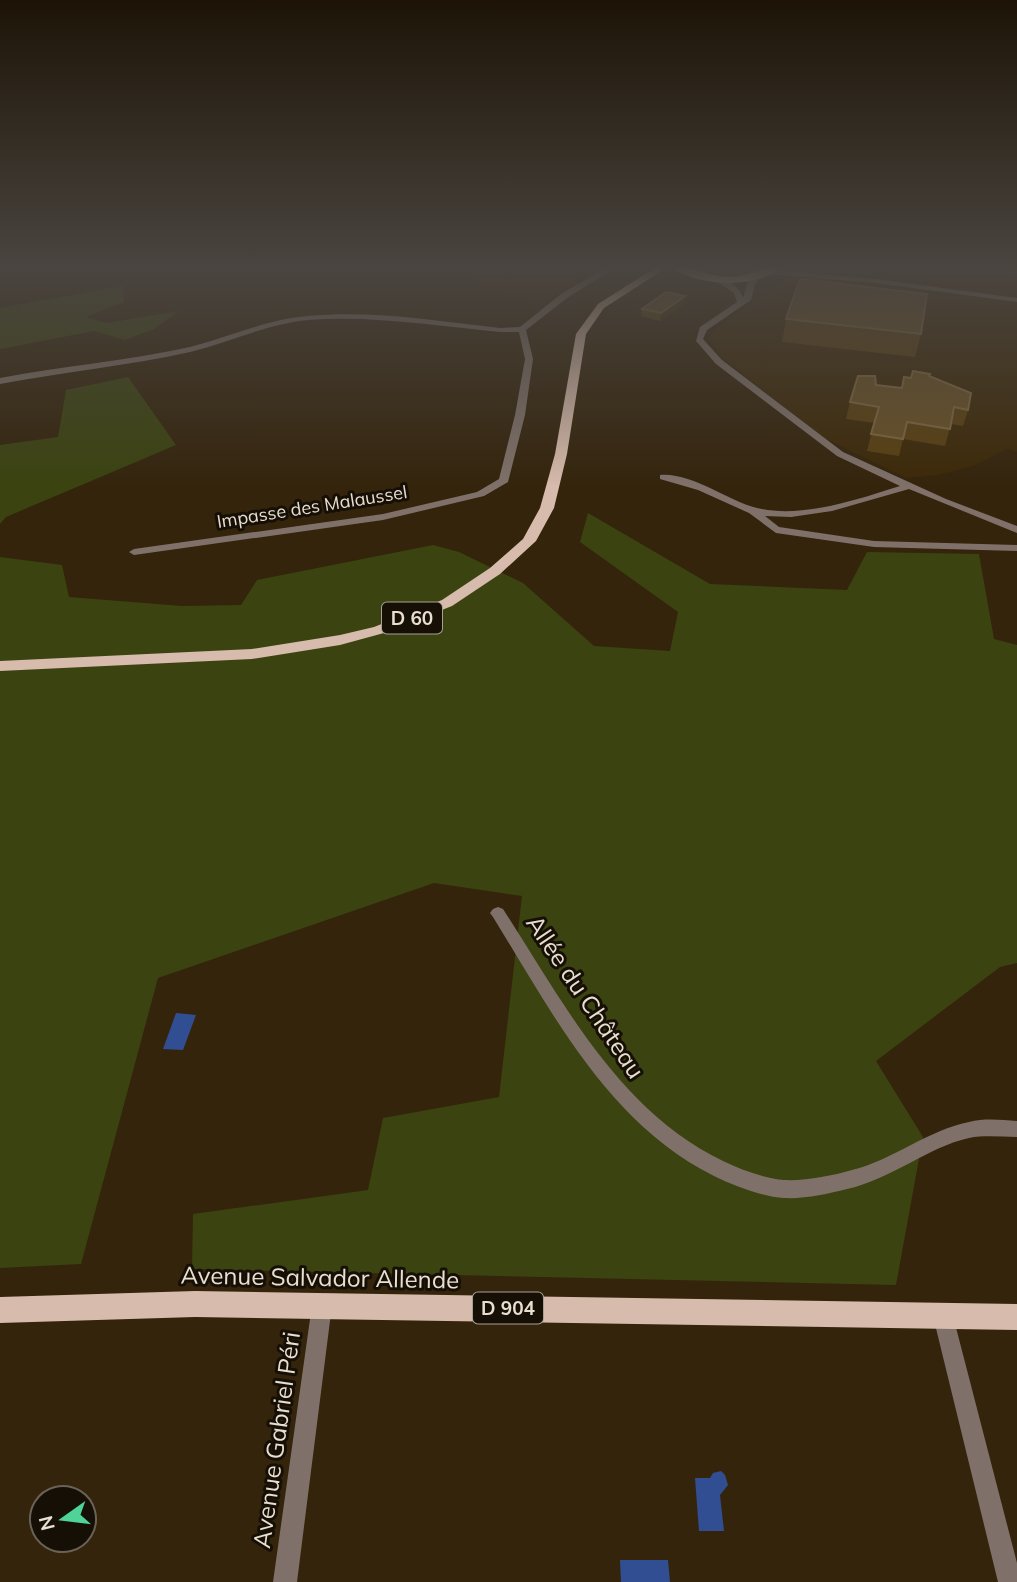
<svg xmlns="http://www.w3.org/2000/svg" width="1017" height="1582" font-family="Mulish,sans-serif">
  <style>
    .built { fill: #3d2908 }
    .green { fill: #3b4310 }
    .water { fill: #324e93 }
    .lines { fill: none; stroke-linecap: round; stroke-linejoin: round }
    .street { fill: #7f716a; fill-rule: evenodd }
    .primary { fill: #d7bbac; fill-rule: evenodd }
    .wall { fill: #5a4011 }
    .shaded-wall { fill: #442e07 }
    .building { fill: #695126; stroke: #7d6741; stroke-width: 2 }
    .labels { text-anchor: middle; stroke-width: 6; stroke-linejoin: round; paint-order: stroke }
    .far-street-label { font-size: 18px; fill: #e9dfd1; stroke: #160f06 }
    .shield { fill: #160f06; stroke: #aaa194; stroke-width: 2 }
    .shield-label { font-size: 19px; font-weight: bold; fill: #e9dfd1 }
    .near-street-label { font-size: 24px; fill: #e9dfd1; stroke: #160f06 }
  </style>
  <rect width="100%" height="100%" fill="#34240c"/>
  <path class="built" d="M 469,266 L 606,266 L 542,301 L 451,275 Z
    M 800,266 L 1017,266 L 1017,452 L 1007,449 L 973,466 L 938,475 L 906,478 L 822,437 L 724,359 L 707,338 L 729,318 L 795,275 Z"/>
  <path class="green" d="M 684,266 L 771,266 C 746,281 710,278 684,266 Z
    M 123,286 L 124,302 L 86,317 L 106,323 L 179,311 L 154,329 L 125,340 L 94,331 L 0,349 L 0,308 Z
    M 128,377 L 176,445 L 6,517 L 0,524 L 0,445 L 58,437 L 66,390 Z
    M 588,513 L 710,584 L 847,590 L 867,552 L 979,554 L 994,639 L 1017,645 L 1017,963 L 1000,967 L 876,1061 L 923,1137 L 896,1285 L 192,1269 L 193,1214 L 368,1190 L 383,1118 L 499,1097 L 522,896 L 434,883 L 158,978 L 81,1264 L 0,1268 L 0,557 L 62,565 L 69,597 L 182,606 L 241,605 L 257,580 L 433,545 L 459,552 L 523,583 L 594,646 L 670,651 L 678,612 L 580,542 Z"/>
  <path class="water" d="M 176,1013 L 196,1015 L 183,1050 L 163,1049 Z
    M 721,1471 L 725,1475 L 728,1485 L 720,1495 L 724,1531 L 699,1531 L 695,1478 L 710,1478 L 713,1473 Z
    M 620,1560 L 668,1560 L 670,1582 L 621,1582 Z"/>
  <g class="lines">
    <path class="street" d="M 609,266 L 618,266 L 567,298 L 526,330 L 533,359 L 525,415 L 508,482 L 484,496 L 383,520 L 134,555 L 129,552 L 134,549 L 383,514 L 477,492 L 499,479 L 515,415 L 525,359 L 519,332 L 500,332 C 437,326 372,315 308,320 C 267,324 230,342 190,352 C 127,366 63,372 0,384 L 0,378 C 63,366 127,361 190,347 C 230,337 267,319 308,316 C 372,310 437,321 500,328 L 520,327 L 561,294 Z
      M 770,270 L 876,279 L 1017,298 L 1017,302 L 876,283 L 767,274 L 767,270 Z
      M 754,274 L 761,276 L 755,284 L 751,300 L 707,330 L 703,339 L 722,360 L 843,452 L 946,499 L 1017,526 L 1017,533 L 909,489 L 832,511 L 791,517 L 765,516 L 779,527 L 874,541 L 1017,545 L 1017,551 L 874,547 L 776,533 L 749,513 L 698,490 L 660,479 L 660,475 C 691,472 728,501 757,508 C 801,519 859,499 900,486 L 837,456 L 716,364 L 696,341 L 700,327 L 737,302 L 734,293 L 714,280 L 714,276 C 725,276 741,288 743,298 L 747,284 Z
      M 498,907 L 503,909 C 563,1002 619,1111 723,1161 C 742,1170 763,1178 784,1180 C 806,1181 831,1176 852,1170 C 893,1160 928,1130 969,1122 C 985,1118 1001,1120 1017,1121 L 1017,1137 C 1001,1137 985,1135 969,1138 C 928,1147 892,1179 847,1189 C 827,1194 805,1199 784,1198 C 760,1196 735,1186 714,1176 C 608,1123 553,1014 493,917 L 490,913 L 493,909 Z
      M 322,1295 L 329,1298 L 332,1305 L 297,1582 L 273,1582 L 312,1305 L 315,1298 Z
      M 943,1306 L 950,1309 L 953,1316 L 1017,1563 L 1017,1582 L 998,1582 L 933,1316 L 936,1309 Z"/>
    <path class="primary" d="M 658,266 L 669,266 L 604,308 L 586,334 L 567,454 L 554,508 L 536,541 L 500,574 L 452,606 L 384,633 L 340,645 L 252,659 L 0,671 L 0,661 L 252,649 L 340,635 L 374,627 L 442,600 L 490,568 L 523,539 L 540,508 L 555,454 L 576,334 L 598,304 Z
      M 669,266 C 689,265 708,276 729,277 C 749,277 765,265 783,266 C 756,290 697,287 669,266 Z
      M 195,1291 L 1017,1304 L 1017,1330 L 195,1317 L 0,1323 L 0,1297 Z"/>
  </g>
  <path class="wall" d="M 864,266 L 905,266 L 898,270 Z
    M 993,266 L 1017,266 L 1017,279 L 992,276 Z
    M 684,304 L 660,321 L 641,316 L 642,309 Z
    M 786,319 L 921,334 L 915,357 L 782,342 Z
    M 929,376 L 968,410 L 963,426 L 951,424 L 945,446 L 903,439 L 899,456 L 867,451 L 874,423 L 846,419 L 850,402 L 876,385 L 902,388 L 911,378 Z"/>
  <path class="shaded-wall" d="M 685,296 L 684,304 L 660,321 L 661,313 Z"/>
  <path class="building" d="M 800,279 L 927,294 L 921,334 L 786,319 Z
    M 666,292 L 685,296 L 661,313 L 642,309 Z
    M 913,371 L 930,374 L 929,376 L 971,393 L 968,410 L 954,407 L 950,429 L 907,422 L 903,439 L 871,434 L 879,407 L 850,402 L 858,376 L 875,376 L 876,385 L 902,388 L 904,377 L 911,378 Z"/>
  <linearGradient id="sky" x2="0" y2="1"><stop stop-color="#1d1407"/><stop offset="0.55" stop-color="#4a4540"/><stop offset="1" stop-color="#4a4540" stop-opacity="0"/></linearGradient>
  <rect width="1017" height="487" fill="url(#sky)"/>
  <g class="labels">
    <g class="far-street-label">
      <text transform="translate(312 507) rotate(-9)" y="6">Impasse des Malaussel</text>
    </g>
    <g class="shield">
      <rect x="382" y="602.5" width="60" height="31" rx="5"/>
      <rect x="473" y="1292.5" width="70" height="31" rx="5"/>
    </g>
    <g class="shield-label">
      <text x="412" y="625">D 60</text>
      <text x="508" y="1315">D 904</text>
    </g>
    <g class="near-street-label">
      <text transform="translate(585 997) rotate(56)" y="8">Allée du Château</text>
      <text transform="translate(320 1278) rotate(1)" y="8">Avenue Salvador Allende</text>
      <text transform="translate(277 1440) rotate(-82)" y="8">Avenue Gabriel Péri</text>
    </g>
  </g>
  <g transform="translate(63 1519) rotate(256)"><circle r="33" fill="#160f06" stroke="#6a6257" stroke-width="2"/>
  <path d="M0-5L12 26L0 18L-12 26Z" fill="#4fd399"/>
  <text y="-10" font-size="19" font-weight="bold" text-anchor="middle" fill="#e9dfd1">N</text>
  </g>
</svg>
